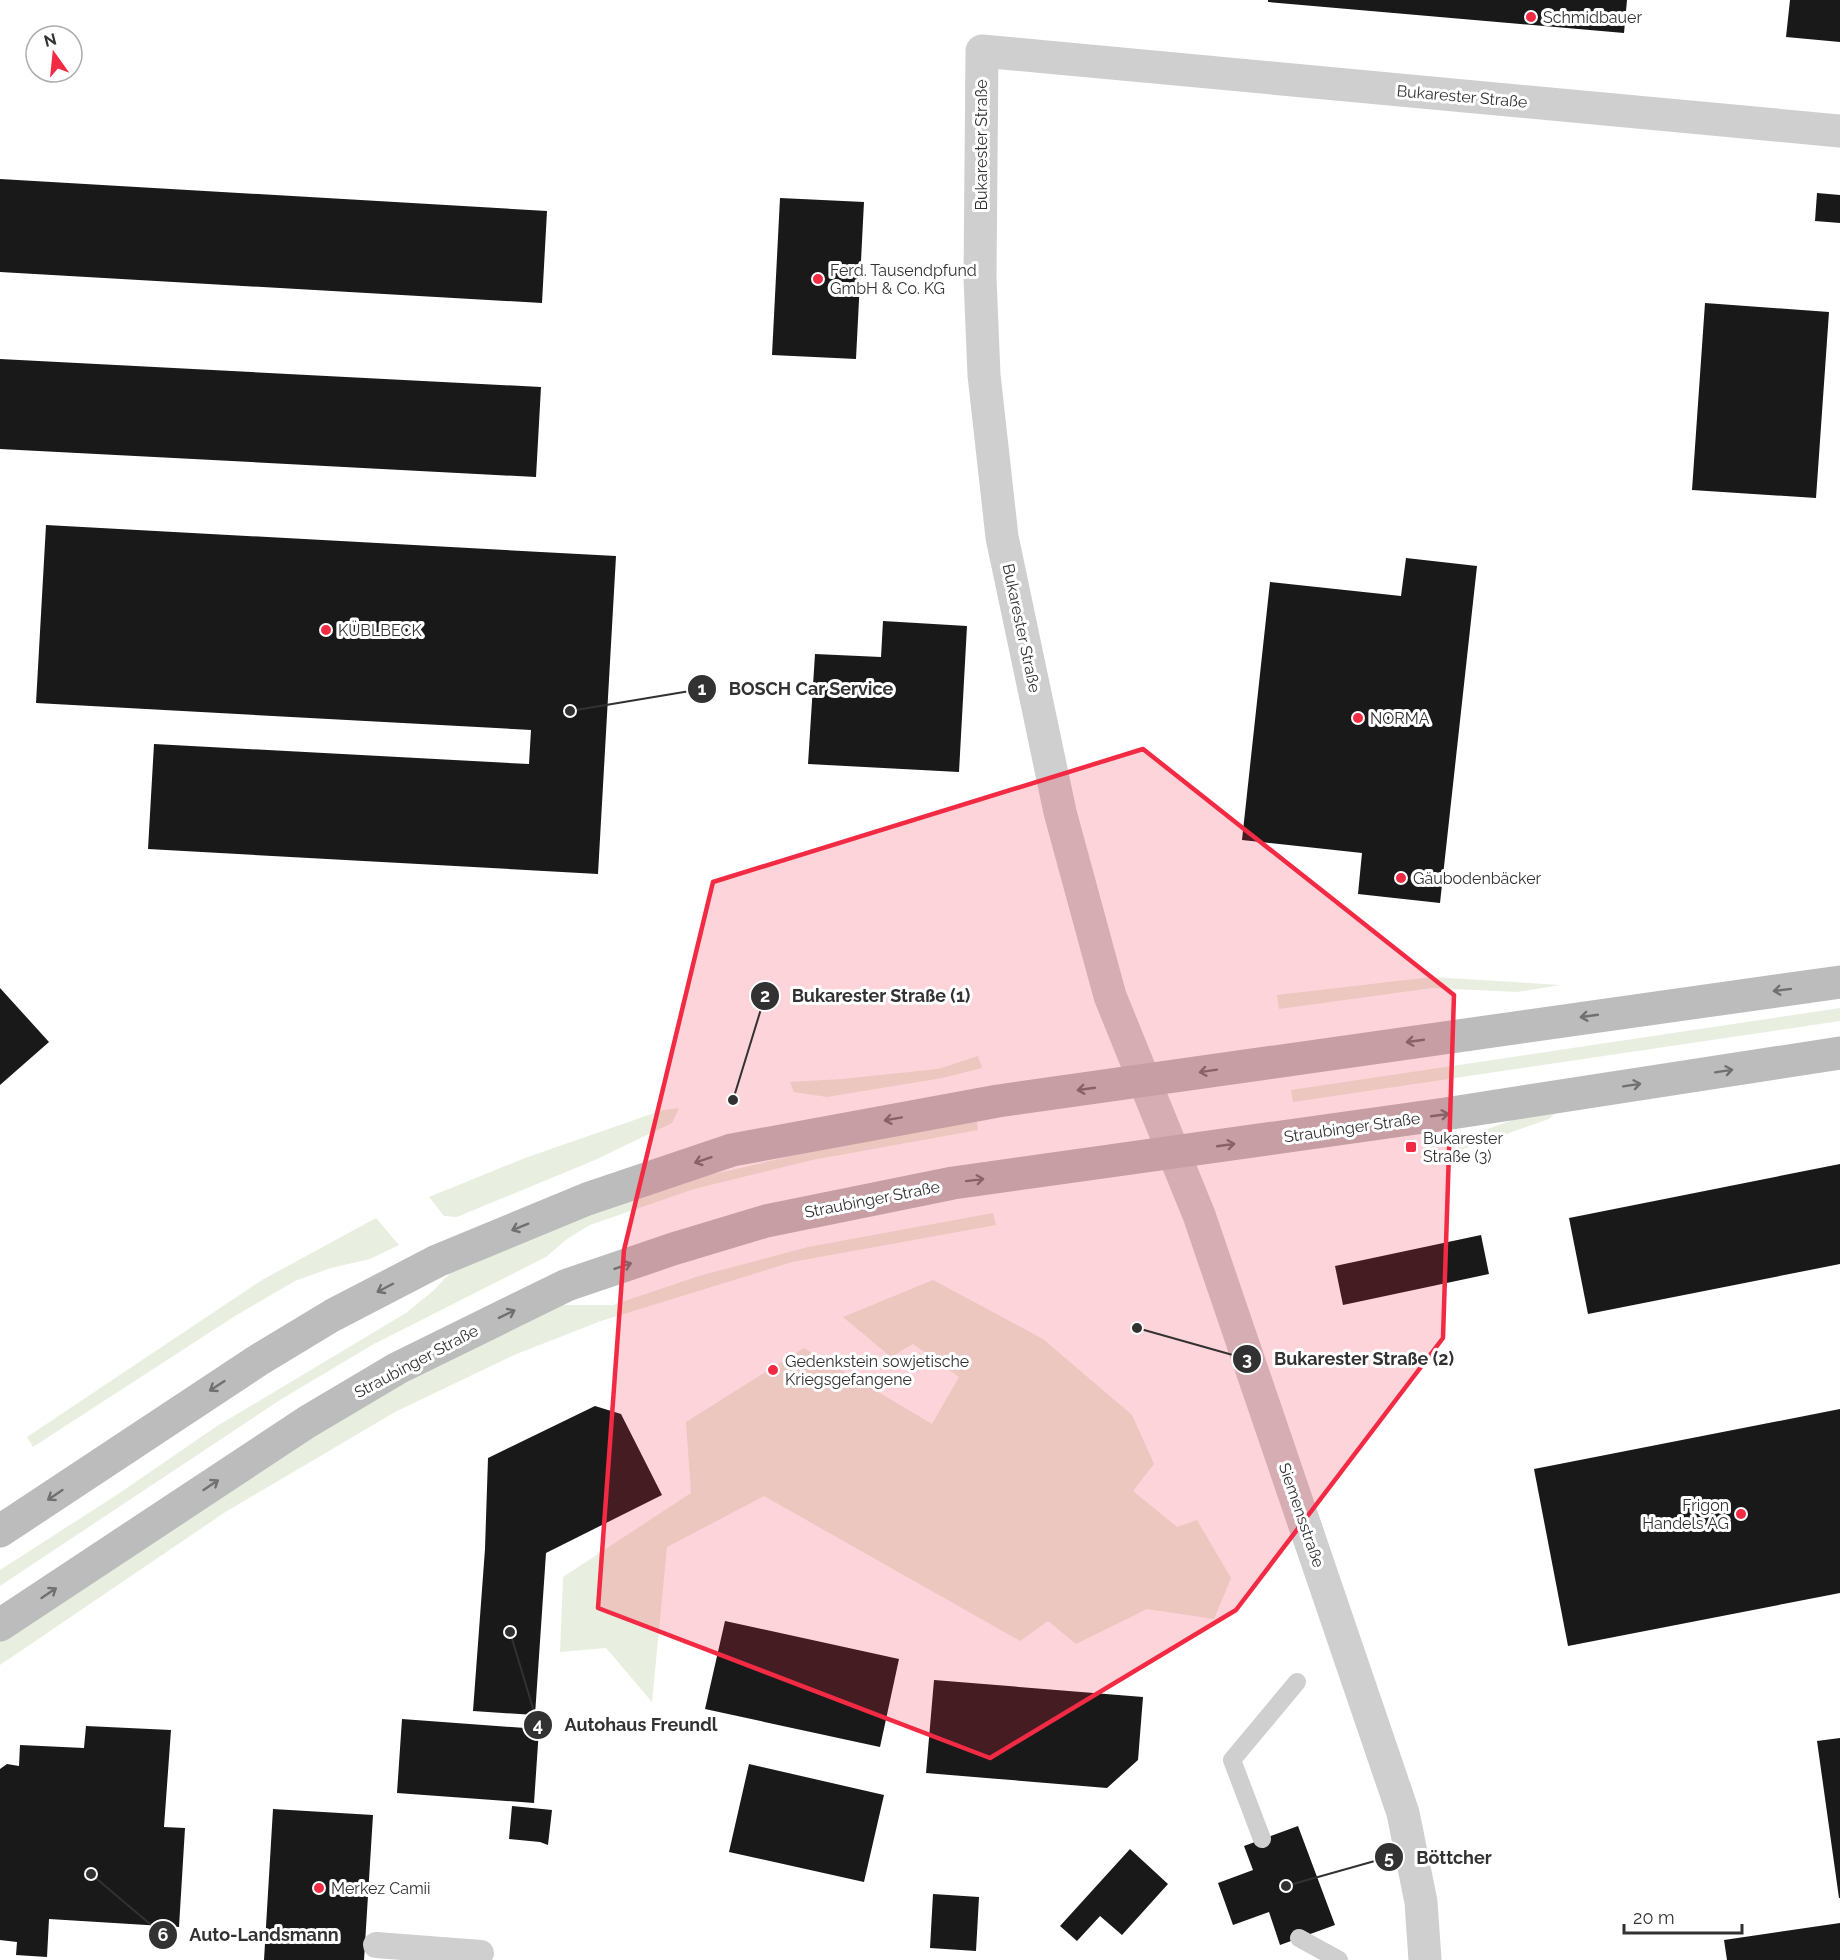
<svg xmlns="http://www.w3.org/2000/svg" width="1840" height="1960" font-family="Raleway,sans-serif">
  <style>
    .green { fill: #e9efe0 }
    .building { fill: #191919 }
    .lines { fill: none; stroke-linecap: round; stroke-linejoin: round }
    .service { stroke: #cfcfcf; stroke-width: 18 }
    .pedestrian { stroke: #cfcfcf; stroke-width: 26 }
    .minor { stroke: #cfcfcf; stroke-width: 33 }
    .tertiary { stroke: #cfcfcf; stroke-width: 33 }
    .secondary { stroke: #bcbcbc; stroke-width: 33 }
    .oneway { stroke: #707070 }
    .marked { fill: #f32a43; fill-opacity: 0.2; stroke: #f32a43; stroke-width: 4.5; stroke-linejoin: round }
    .poi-dot { fill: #f32a43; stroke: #fff; stroke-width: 2 }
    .labels { text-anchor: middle; stroke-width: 6; stroke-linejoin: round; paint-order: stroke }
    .poi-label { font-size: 16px; fill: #323232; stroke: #fff; text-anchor: start }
    .street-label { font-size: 16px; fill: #323232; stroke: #fff }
    .leader { fill: none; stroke: #323232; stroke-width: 2 }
    .callout-dot { fill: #323232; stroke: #fff; stroke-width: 2 }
    .mark-label { font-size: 18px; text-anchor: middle; font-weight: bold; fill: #fff }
    .callout-label { font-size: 18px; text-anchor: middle; font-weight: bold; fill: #323232; stroke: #fff; stroke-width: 6; stroke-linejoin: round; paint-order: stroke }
  </style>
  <rect width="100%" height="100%" fill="#fff"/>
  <path class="green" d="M 1432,977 L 1561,985 L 1517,992 L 1432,988 L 1279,1009 L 1277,995 Z
    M 1840,1008 L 1840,1021 L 1293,1102 L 1291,1090 Z
    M 978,1056 L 982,1068 L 942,1078 L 827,1097 L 794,1092 L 790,1082 L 842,1079 L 938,1069 Z
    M 679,1108 L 672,1123 L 595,1160 L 457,1217 L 444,1216 L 429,1197 L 525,1158 L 663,1110 Z
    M 1555,1113 L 1549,1119 L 1461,1150 L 1440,1146 L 1521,1117 Z
    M 977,1121 L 978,1130 L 812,1160 L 694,1189 L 590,1225 L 567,1239 L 546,1257 L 372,1345 L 280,1400 L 0,1586 L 0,1570 L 118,1494 L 217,1426 L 406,1313 L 433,1291 L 455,1268 L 576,1217 L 688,1180 L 826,1148 Z
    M 993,1213 L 996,1225 L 792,1262 L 601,1321 L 514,1355 L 395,1412 L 224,1513 L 0,1665 L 0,1641 L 263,1465 L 445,1357 L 556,1305 L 613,1305 L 699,1276 L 808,1247 Z
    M 376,1218 L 399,1245 L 370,1259 L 331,1268 L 295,1281 L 235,1316 L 33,1447 L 27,1437 L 262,1280 Z
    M 933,1280 L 1043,1339 L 1132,1415 L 1154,1464 L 1133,1491 L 1177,1527 L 1197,1520 L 1231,1578 L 1214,1619 L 1147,1609 L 1076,1644 L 1048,1621 L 1020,1641 L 764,1496 L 667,1547 L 652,1702 L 606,1648 L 560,1652 L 563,1577 L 691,1493 L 686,1422 L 804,1348 L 932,1424 L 959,1377 L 913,1344 L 891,1357 L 843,1317 Z"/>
  <path class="building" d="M 1268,0 L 1627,0 L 1624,33 L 1268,2 Z
    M 1790,0 L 1840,0 L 1840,42 L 1786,37 Z
    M 0,179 L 547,211 L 542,303 L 0,272 Z
    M 1817,193 L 1840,195 L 1840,223 L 1815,221 Z
    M 780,198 L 864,202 L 856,359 L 772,355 Z
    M 1705,303 L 1829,312 L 1816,498 L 1692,490 Z
    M 0,359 L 541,387 L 536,477 L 0,449 Z
    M 46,525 L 616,556 L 598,874 L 148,849 L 154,744 L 529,764 L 531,730 L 36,703 Z
    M 1406,558 L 1477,566 L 1440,903 L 1358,894 L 1362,853 L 1242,840 L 1270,582 L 1401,596 Z
    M 883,621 L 967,626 L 959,772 L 808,764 L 815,654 L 881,657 Z
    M 0,988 L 49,1042 L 0,1085 Z
    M 1840,1164 L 1840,1264 L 1588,1314 L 1569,1218 Z
    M 1481,1235 L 1489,1274 L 1343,1305 L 1335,1266 Z
    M 595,1406 L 621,1414 L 662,1495 L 546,1553 L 535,1715 L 473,1711 L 485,1549 L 488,1458 Z
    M 1840,1409 L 1840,1593 L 1568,1646 L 1534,1469 Z
    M 725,1621 L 899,1659 L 880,1747 L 705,1709 Z
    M 934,1680 L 1143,1697 L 1138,1760 L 1107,1788 L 926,1773 Z
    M 402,1719 L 539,1729 L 534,1803 L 397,1793 Z
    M 86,1726 L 171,1730 L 164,1827 L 185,1828 L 179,1927 L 49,1919 L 47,1957 L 16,1955 L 17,1942 L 0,1940 L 0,1769 L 7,1764 L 19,1766 L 20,1745 L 84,1748 Z
    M 1840,1738 L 1840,1898 L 1839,1898 L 1817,1741 Z
    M 749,1764 L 884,1795 L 864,1882 L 729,1852 Z
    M 512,1806 L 552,1810 L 548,1845 L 540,1842 L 509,1839 Z
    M 273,1809 L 373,1815 L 364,1960 L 264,1960 Z
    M 1298,1826 L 1335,1925 L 1280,1945 L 1269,1912 L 1233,1925 L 1218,1883 L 1253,1870 L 1244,1846 Z
    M 1130,1849 L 1168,1884 L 1122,1935 L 1100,1916 L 1077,1941 L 1060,1926 Z
    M 933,1894 L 979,1897 L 976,1951 L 930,1948 Z
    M 1840,1923 L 1840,1960 L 1727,1960 L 1724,1940 Z"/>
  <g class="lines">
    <path class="service" d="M 1262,1839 L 1232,1760 L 1297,1682
      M 1299,1938 L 1339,1960"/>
    <path class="pedestrian" d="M 376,1945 L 481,1953"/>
    <path class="minor" d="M 1144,1080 L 1110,996 L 1060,812 L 1002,537 L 984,375 L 980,278 L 982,51 L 1840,131"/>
    <path class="tertiary" d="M 1144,1080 L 1199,1215 L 1403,1813 L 1421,1902 L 1425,1960"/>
    <path class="secondary" d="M 0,1531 L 257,1361 L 333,1315 L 437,1261 L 587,1199 L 732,1150 L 998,1101 L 1840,982
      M 0,1625 L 307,1422 L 398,1368 L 567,1285 L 673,1249 L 766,1221 L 953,1183 L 1445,1114 L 1840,1053"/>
  </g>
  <defs><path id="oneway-shaft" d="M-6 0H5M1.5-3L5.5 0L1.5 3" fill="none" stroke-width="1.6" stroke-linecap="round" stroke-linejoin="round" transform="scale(1.5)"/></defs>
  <g class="oneway">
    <use href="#oneway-shaft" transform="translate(1782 990) rotate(173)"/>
    <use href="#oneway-shaft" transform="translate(1589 1016) rotate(172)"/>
    <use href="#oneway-shaft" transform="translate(1415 1041) rotate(172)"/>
    <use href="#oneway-shaft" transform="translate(1208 1071) rotate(171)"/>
    <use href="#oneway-shaft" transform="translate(1724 1071) rotate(-9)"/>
    <use href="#oneway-shaft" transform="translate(1632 1085) rotate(-9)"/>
    <use href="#oneway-shaft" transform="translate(1086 1089) rotate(172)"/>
    <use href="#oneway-shaft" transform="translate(1440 1115) rotate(-8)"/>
    <use href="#oneway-shaft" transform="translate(893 1119) rotate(170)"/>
    <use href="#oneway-shaft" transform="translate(1226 1145) rotate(-8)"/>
    <use href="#oneway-shaft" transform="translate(703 1160) rotate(161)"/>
    <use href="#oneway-shaft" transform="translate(975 1180) rotate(-7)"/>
    <use href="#oneway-shaft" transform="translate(520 1227) rotate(158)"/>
    <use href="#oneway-shaft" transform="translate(623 1266) rotate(-19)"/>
    <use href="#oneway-shaft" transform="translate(385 1288) rotate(152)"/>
    <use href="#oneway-shaft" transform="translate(507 1314) rotate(-26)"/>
    <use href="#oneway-shaft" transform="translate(217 1386) rotate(147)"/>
    <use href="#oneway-shaft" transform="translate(211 1485) rotate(-34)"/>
    <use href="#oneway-shaft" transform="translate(55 1495) rotate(146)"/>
    <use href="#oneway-shaft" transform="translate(49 1593) rotate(-34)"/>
  </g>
  <path class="marked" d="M 1143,749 L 1454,995 L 1443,1338 L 1236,1610 L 990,1758 L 598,1608 L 624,1250 L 713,882 Z"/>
  <g class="poi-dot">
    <circle cx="1531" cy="17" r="6"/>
    <circle cx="818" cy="279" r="6"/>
    <circle cx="326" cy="630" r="6"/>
    <circle cx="1358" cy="718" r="6"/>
    <circle cx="1401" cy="878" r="6"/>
    <rect x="1405" y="1141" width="12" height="12" rx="3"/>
    <circle cx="773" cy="1370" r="6"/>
    <circle cx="1741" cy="1514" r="6"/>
    <circle cx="319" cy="1888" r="6"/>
  </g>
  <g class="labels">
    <g class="poi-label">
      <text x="1543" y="23">Schmidbauer</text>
      <text x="830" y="276">Ferd. Tausendpfund<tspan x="830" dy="18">GmbH &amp; Co. KG</tspan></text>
      <text x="338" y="636">KÜBLBECK</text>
      <text x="1370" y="724">NORMA</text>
      <text x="1413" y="884">Gäubodenbäcker</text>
      <text x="1423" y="1144">Bukarester<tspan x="1423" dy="18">Straße (3)</tspan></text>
      <text x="785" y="1367">Gedenkstein sowjetische<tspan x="785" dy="18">Kriegsgefangene</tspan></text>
      <text x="1729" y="1511" text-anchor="end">Frigon<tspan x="1729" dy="18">Handels AG</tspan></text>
      <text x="331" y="1894">Merkez Camii</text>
    </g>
    <g class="street-label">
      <text transform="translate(1462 96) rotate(5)" y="6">Bukarester Straße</text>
      <text transform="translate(981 145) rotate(-90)" y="6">Bukarester Straße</text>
      <text transform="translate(1022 628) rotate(78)" y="6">Bukarester Straße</text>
      <text transform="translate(1352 1127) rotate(-8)" y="6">Straubinger Straße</text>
      <text transform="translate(872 1199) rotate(-11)" y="6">Straubinger Straße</text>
      <text transform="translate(416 1361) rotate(-28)" y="6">Straubinger Straße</text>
      <text transform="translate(1302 1515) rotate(71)" y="6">Siemensstraße</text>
    </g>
  </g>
  <path class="leader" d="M570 711L702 689M733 1100L765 996M1137 1328L1247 1359M510 1632L538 1725M1286 1886L1389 1857M91 1874L163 1935"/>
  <g class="callout-dot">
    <circle cx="570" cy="711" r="6"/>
    <circle cx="733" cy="1100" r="6"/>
    <circle cx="1137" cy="1328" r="6"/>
    <circle cx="510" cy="1632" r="6"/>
    <circle cx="1286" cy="1886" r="6"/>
    <circle cx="91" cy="1874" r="6"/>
    <circle cx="702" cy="689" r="15"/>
    <circle cx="765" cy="996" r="15"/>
    <circle cx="1247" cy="1359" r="15"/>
    <circle cx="538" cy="1725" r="15"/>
    <circle cx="1389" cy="1857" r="15"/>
    <circle cx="163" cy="1935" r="15"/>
  </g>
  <g class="mark-label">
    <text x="702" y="695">1</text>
    <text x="765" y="1002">2</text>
    <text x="1247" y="1365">3</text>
    <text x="538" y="1731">4</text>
    <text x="1389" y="1864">5</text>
    <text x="163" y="1941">6</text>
  </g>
  <g class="callout-label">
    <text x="811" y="695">BOSCH Car Service</text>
    <text x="881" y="1002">Bukarester Straße (1)</text>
    <text x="1364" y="1365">Bukarester Straße (2)</text>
    <text x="641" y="1731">Autohaus Freundl</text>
    <text x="1454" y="1864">Böttcher</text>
    <text x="264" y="1941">Auto-Landsmann</text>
  </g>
  <g transform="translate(54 54) rotate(345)"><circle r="28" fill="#ffffff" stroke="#adadad" stroke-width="1.5"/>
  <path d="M0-4.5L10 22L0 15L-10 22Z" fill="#f32a43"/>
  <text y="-9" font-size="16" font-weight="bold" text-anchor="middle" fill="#323232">N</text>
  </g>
  <path d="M1624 1924v9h118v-9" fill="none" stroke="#323232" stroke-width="3"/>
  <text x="1633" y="1924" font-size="18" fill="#323232" stroke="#ffffff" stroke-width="4.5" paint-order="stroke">20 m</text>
</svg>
